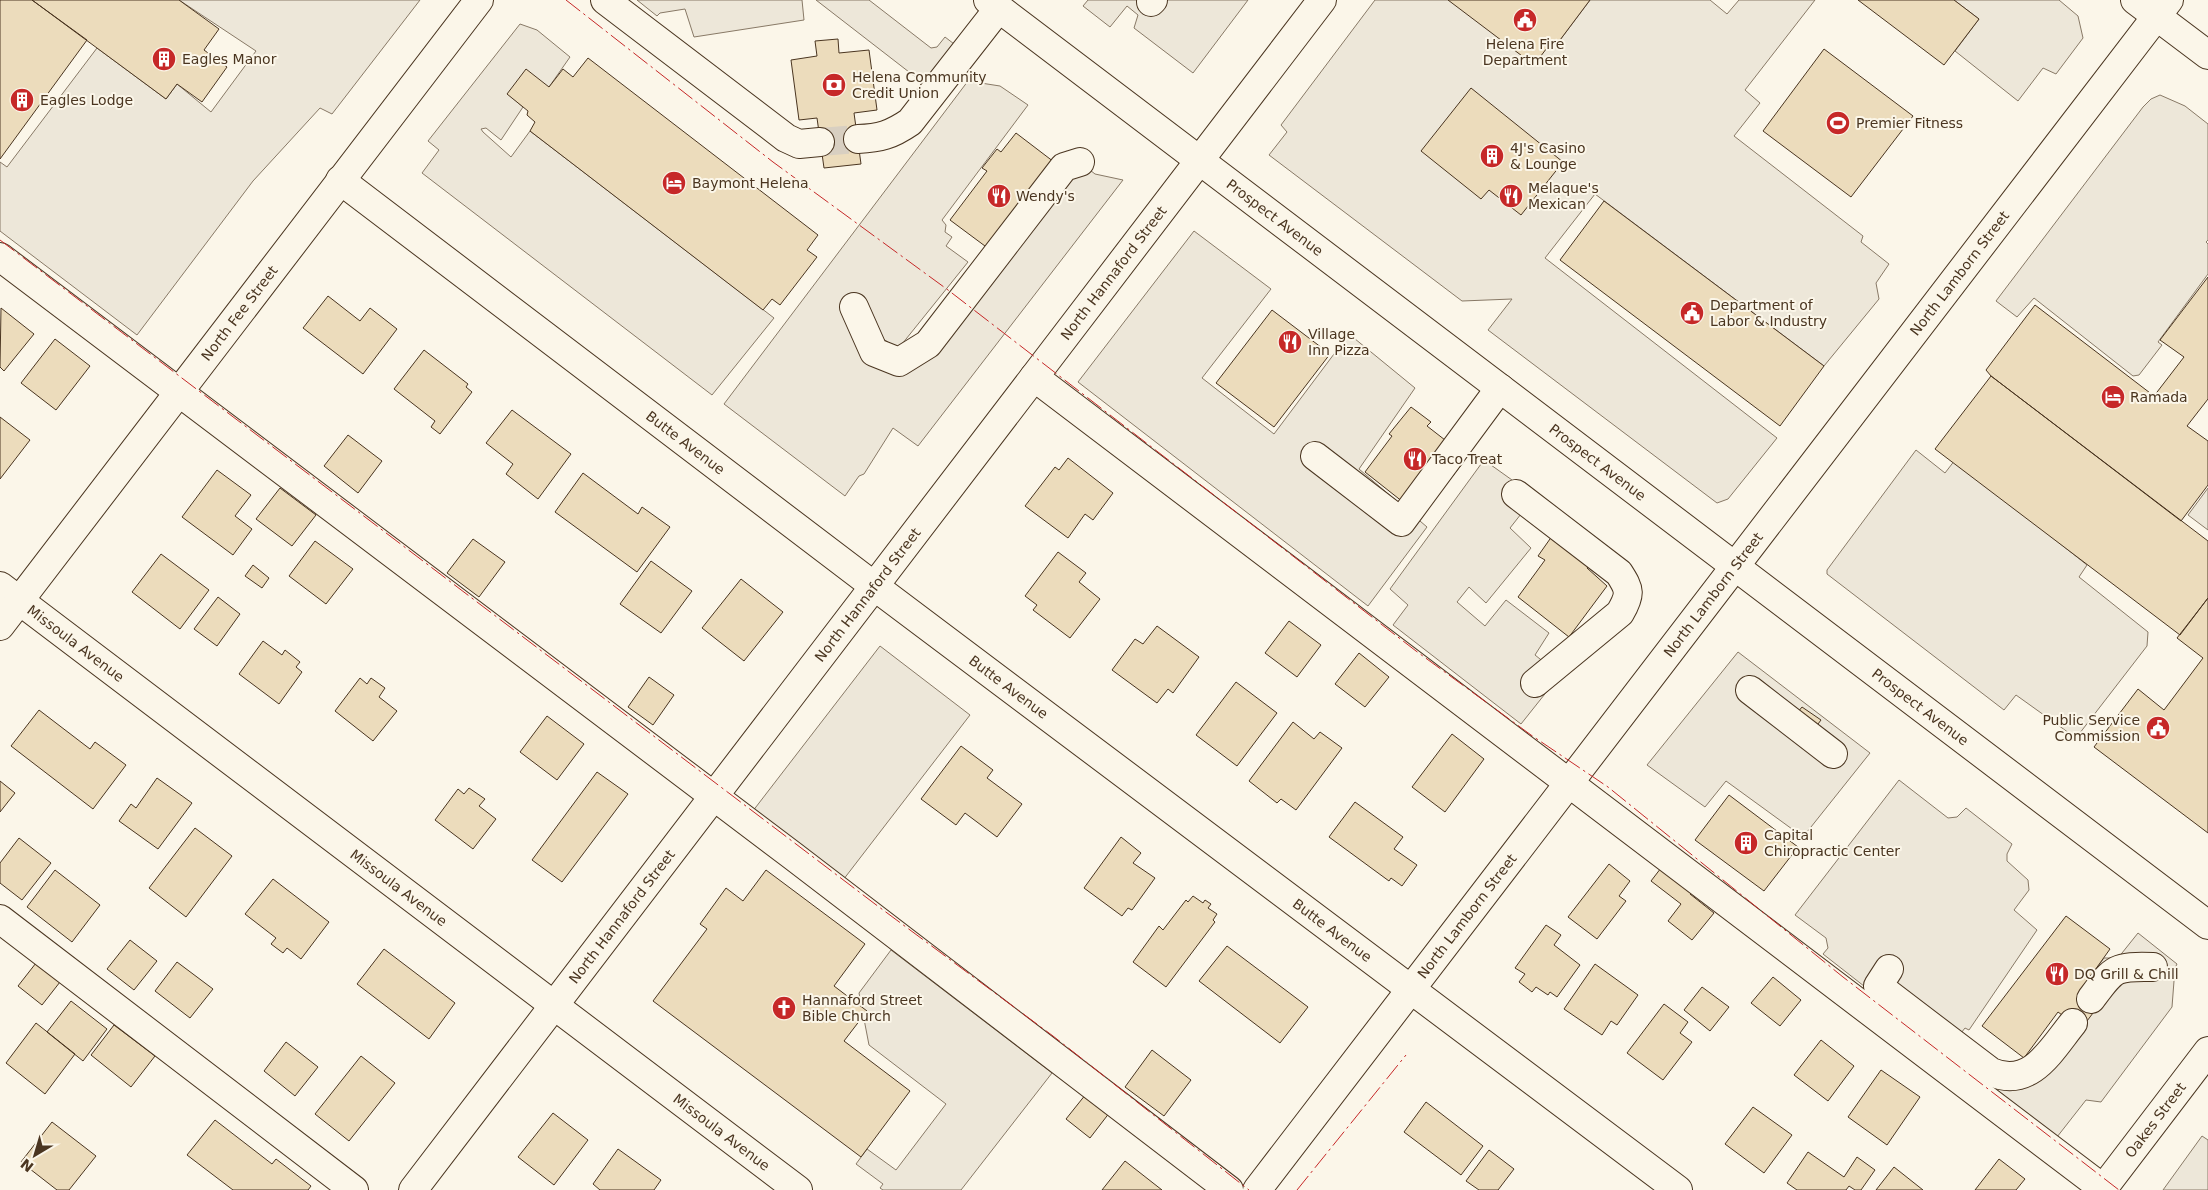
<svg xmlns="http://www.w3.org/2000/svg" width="2208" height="1190" font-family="'DejaVu Sans',sans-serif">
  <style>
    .parking { fill: #ede7d9; stroke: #887966 }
    .building { fill: #ecdcbc; stroke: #4a3520 }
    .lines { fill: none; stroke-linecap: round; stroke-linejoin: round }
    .minor-tunnel { stroke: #d8cfc1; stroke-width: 28; stroke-dasharray: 28 14; stroke-linecap: butt }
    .minor-casing { stroke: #4a3520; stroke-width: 30 }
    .highway-casing { stroke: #4a3520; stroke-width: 30 }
    .minor { stroke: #fbf6e9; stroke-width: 28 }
    .highway { stroke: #fbf6e9; stroke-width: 28 }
    .power { stroke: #c62828; stroke-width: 1; stroke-dasharray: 18 4 2.5 4; stroke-linecap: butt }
    .labels { text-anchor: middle; stroke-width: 4; stroke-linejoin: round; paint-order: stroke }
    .poi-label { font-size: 14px; fill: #4a3520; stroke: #fbf6e9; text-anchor: start }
    .street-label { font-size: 14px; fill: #4a3520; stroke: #fbf6e9 }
  </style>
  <rect width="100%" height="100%" fill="#fbf6e9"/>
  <path class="parking" d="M 179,0 L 420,0 L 332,114 L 320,108 L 253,181 L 137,335 L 0,231 L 0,162 L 7,167 L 97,48 L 166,99 L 177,84 L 211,112 L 256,51 Z
    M 637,0 L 802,0 L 804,20 L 694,37 L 685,9 L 660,13 L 657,16 Z
    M 816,0 L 869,0 L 931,48 L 937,47 L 945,37 L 971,57 L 940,96 Z
    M 1088,0 L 1248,0 L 1193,73 L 1134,28 L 1138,15 L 1127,6 L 1110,27 L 1083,6 Z
    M 1375,0 L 1450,0 L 1557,44 L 1590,0 L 1710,0 L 1727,14 L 1739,0 L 1815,0 L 1745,90 L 1760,103 L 1734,136 L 1863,236 L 1861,242 L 1889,264 L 1876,283 L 1879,299 L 1824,366 L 1595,194 L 1545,258 L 1777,438 L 1728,499 L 1717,503 L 1488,330 L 1512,299 L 1462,301 L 1269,155 L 1287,132 L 1281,125 Z
    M 1954,0 L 2059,0 L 2078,16 L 2083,38 L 2056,74 L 2043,68 L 2018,101 L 1955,51 L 1979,19 Z
    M 520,24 L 537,30 L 570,57 L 549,87 L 508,94 L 523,107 L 501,140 L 486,128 L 481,129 L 483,132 L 511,157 L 530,131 L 774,318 L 712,395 L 422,173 L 439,150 L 428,141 Z
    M 968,81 L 1000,86 L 1028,105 L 942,220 L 946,225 L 945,232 L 952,237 L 946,246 L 968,262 L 898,349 L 876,334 L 877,341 L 884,349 L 894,352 L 906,352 L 1066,151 L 1095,174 L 1123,180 L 918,446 L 893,428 L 864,474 L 859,476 L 845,496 L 724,404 Z
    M 2160,95 L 2185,106 L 2208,124 L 2208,240 L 2206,242 L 2208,244 L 2208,274 L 2158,342 L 2162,345 L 2139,375 L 2133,376 L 2034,298 L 2017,317 L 1996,301 L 2143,107 L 2151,99 Z
    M 1194,231 L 1271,289 L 1202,378 L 1274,434 L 1349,334 L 1415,388 L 1359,469 L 1427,527 L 1368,606 L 1078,382 Z
    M 1916,450 L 1945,473 L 1955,460 L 2087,565 L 2079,577 L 2148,632 L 2147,646 L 2076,738 L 2016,695 L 2004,710 L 1827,574 L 1827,570 Z
    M 1484,460 L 1540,500 L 1521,514 L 1510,528 L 1531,548 L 1486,603 L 1469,587 L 1457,602 L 1485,626 L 1506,600 L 1549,633 L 1535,655 L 1560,675 L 1521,724 L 1393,625 L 1408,605 L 1390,589 Z
    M 2208,488 L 2208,530 L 2188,515 Z
    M 880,646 L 970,715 L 840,884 L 749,816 Z
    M 1738,652 L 1870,753 L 1803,837 L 1726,781 L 1705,807 L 1647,765 Z
    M 1899,780 L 1948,818 L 1957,817 L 1966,808 L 2012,844 L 2007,854 L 2007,861 L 2028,880 L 2029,890 L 2014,910 L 2037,930 L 1969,1030 L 1965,1028 L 1961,1033 L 1989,1062 L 2029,1062 L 2104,958 L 2118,958 L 2138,933 L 2177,964 L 2175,968 L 2172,1007 L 2101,1102 L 2086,1100 L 2057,1137 L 1823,954 L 1828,948 L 1826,938 L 1795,915 Z
    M 891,950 L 1052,1073 L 961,1190 L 883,1190 L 880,1188 L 883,1184 L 856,1164 L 867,1149 L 896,1170 L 946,1104 L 869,1045 L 859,993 Z
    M 2202,1136 L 2208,1140 L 2208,1190 L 2163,1190 Z"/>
  <path class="building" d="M 0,0 L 32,0 L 87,40 L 0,159 Z
    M 32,0 L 179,0 L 219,29 L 204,50 L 227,67 L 202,102 L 177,84 L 166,99 Z
    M 1448,0 L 1590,0 L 1557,44 L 1553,40 L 1534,65 Z
    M 1858,0 L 1954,0 L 1979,19 L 1944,65 Z
    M 838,39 L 839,53 L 869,50 L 877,110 L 854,113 L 861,164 L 824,168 L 817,118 L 799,120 L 791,60 L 817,56 L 815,41 Z
    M 1824,49 L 1913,116 L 1851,197 L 1763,131 Z
    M 588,58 L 818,235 L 807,250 L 817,257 L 780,305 L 772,299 L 763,310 L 530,131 L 535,122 L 527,115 L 528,111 L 507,94 L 526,69 L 549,87 L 563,69 L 573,77 Z
    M 1471,88 L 1563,162 L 1521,215 L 1489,190 L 1481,199 L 1421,151 Z
    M 1016,133 L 1054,162 L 989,249 L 950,220 L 987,171 L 982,168 L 997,149 L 1001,152 Z
    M 1604,201 L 1824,366 L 1780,426 L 1560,260 Z
    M 2208,277 L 2208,399 L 2187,426 L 2208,441 L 2208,485 L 2181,521 L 1991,376 L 1986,370 L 2035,305 L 2154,396 L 2184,357 L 2160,340 Z
    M 328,296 L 360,321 L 370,308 L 397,329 L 363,374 L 303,328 Z
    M 1,308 L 34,334 L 4,371 L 0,367 Z
    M 1272,310 L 1330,354 L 1274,427 L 1216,383 Z
    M 55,339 L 90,366 L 56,410 L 21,383 Z
    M 424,350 L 468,384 L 466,387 L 472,392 L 440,434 L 431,427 L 435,421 L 394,389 Z
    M 1991,376 L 2208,541 L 2208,598 L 2180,635 L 1935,449 Z
    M 1411,407 L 1431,422 L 1427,426 L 1454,447 L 1449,454 L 1462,464 L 1440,492 L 1427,482 L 1408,506 L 1365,472 L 1392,436 L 1389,434 Z
    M 512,410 L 571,454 L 538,499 L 506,474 L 513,464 L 486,443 Z
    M 0,417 L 30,440 L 0,479 Z
    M 348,435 L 382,461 L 358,493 L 324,466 Z
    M 1068,458 L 1113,493 L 1093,520 L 1085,514 L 1068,538 L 1025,506 L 1055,467 L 1059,470 Z
    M 217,470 L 251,495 L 235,516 L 252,529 L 233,555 L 182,517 Z
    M 583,473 L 638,514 L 642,507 L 670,527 L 637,572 L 555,512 Z
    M 280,488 L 316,515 L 292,546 L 256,519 Z
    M 1557,529 L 1594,559 L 1587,568 L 1607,586 L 1569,637 L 1518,597 L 1545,560 L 1538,556 Z
    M 473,539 L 505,562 L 479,597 L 447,573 Z
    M 315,541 L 353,569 L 326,604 L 289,576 Z
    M 1058,552 L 1086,573 L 1079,582 L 1100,599 L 1070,638 L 1033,610 L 1037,605 L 1025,596 Z
    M 161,554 L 209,590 L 180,629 L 132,592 Z
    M 651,561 L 692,591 L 661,633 L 620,604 Z
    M 253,565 L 269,578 L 262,588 L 245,576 Z
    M 741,579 L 783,612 L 744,661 L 702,628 Z
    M 218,597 L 240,614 L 217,646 L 194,629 Z
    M 2208,598 L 2208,833 L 2094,747 L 2138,689 L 2164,710 L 2203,658 L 2177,638 Z
    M 1289,621 L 1321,645 L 1297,677 L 1265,653 Z
    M 1157,626 L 1199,657 L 1173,693 L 1168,689 L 1157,703 L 1112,670 L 1135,639 L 1143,644 Z
    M 263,641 L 282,655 L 285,650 L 300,662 L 296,667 L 302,672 L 279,704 L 239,674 Z
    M 1359,653 L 1389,677 L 1365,707 L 1335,684 Z
    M 649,677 L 674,695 L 653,725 L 628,707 Z
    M 360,678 L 367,684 L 371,678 L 385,688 L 379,697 L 397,711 L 373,741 L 335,711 Z
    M 1236,682 L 1277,713 L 1237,766 L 1196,735 Z
    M 1802,707 L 1821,720 L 1812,732 L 1793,718 Z
    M 39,710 L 90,749 L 95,742 L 126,765 L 93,809 L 11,746 Z
    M 547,716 L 584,744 L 557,780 L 520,752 Z
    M 1293,722 L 1314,739 L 1320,732 L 1342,748 L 1296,810 L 1281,799 L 1277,803 L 1249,781 Z
    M 1452,734 L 1484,759 L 1445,812 L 1412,787 Z
    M 961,746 L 993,770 L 987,778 L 1022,804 L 997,837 L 965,813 L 956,825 L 921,799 Z
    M 597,772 L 628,794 L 562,882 L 532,860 Z
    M 157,778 L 192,803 L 158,849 L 119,821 L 131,804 L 136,808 Z
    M 0,781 L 15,793 L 0,812 Z
    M 469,788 L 485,799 L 479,806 L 496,819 L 473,849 L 435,820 L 458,789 L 464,794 Z
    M 1729,795 L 1798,847 L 1764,891 L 1695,840 Z
    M 1355,802 L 1403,837 L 1394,849 L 1417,865 L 1402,886 L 1391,878 L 1389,881 L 1329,837 Z
    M 195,828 L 232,856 L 186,917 L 149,888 Z
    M 1121,837 L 1141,853 L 1133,863 L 1155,878 L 1132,910 L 1128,908 L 1122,916 L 1084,888 Z
    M 19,838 L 51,863 L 22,900 L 0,883 L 0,863 Z
    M 1609,864 L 1630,881 L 1619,896 L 1626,901 L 1597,939 L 1568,917 Z
    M 1661,868 L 1692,892 L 1690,894 L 1714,913 L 1692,940 L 1668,921 L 1681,904 L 1651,881 Z
    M 55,870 L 100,905 L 72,942 L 27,907 Z
    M 766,870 L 865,944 L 834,986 L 867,1011 L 844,1041 L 910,1091 L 861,1157 L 653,1001 L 707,929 L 700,924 L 726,888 L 743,901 Z
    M 273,879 L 329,922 L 301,959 L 287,948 L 283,953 L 271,944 L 276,938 L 245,914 Z
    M 1193,896 L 1203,903 L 1205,900 L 1211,904 L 1208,908 L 1217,914 L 1213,920 L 1215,922 L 1166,987 L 1133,962 L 1159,926 L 1163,930 L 1186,900 L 1188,902 Z
    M 2066,916 L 2110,949 L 2080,991 L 2099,1005 L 2081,1029 L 2058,1012 L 2024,1058 L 1982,1026 Z
    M 1546,925 L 1561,935 L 1554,945 L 1580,965 L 1557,997 L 1550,992 L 1548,995 L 1536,987 L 1532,992 L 1519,982 L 1525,974 L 1515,968 Z
    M 130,940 L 157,961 L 134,990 L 107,969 Z
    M 1227,946 L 1308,1007 L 1280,1043 L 1199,981 Z
    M 384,949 L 455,1003 L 429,1039 L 357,984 Z
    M 177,962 L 213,989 L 190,1018 L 155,991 Z
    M 36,963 L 60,982 L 42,1005 L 18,986 Z
    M 1595,964 L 1638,995 L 1617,1025 L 1611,1021 L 1602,1035 L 1564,1009 Z
    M 1773,977 L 1801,1000 L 1780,1026 L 1751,1003 Z
    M 1702,987 L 1729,1007 L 1710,1031 L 1684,1010 Z
    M 71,1001 L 107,1029 L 83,1061 L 47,1032 Z
    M 1664,1004 L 1688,1022 L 1680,1033 L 1692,1042 L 1663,1080 L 1627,1053 Z
    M 36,1023 L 75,1054 L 45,1094 L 6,1063 Z
    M 114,1025 L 155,1056 L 131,1087 L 91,1055 Z
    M 1821,1040 L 1854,1066 L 1828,1101 L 1794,1075 Z
    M 286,1042 L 318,1067 L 295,1096 L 264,1071 Z
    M 1152,1050 L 1191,1080 L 1164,1116 L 1125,1087 Z
    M 361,1056 L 395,1083 L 349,1141 L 315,1114 Z
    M 1881,1070 L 1920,1097 L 1887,1145 L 1848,1117 Z
    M 1086,1094 L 1110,1112 L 1090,1138 L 1066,1119 Z
    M 1426,1102 L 1483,1146 L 1461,1175 L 1404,1132 Z
    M 1753,1107 L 1792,1135 L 1764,1173 L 1725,1144 Z
    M 553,1113 L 588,1140 L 554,1185 L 518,1157 Z
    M 215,1120 L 272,1164 L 276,1159 L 311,1186 L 308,1190 L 233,1190 L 187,1155 Z
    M 52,1122 L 96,1156 L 69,1190 L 57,1190 L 21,1162 Z
    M 618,1149 L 661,1180 L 654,1190 L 600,1190 L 593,1184 Z
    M 1489,1150 L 1514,1169 L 1498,1190 L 1479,1190 L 1466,1181 Z
    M 1808,1152 L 1844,1177 L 1857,1157 L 1875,1170 L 1861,1190 L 1855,1190 L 1849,1186 L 1846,1190 L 1797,1190 L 1787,1183 Z
    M 1999,1159 L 2025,1179 L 2016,1190 L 1975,1190 Z
    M 1125,1161 L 1162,1190 L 1102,1190 Z
    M 1894,1167 L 1923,1190 L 1876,1190 Z"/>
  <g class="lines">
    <path class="minor-tunnel" d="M 820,142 L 858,139"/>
    <g class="minor-casing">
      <g id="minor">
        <path d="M 605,0 L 786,138 L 799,144 L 820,142"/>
        <path d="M 1151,2 L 1153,0"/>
        <path d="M 858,139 C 880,138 891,135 910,122 L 999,8"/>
        <path id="s1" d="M 340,180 L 874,586 L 1678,1190"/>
        <path d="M 0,257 L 793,856 L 1229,1190"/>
        <path d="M 854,307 L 874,352 L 899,362 L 928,344 L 1064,167 L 1080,162"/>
        <path d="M 1034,377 L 2105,1190"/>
        <path d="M 1315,456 L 1401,522 L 1500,388"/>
        <path d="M 1516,494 L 1619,573 C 1630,590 1631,594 1620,613 L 1535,683"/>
        <path id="s2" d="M 0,586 L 798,1190"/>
        <path id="s3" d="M 0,626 L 479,0"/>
        <path d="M 1750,690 L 1833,754"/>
        <path d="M 0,919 L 354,1190"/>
        <path d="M 1889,969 L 1878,986 L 1991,1072 C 2031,1089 2051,1050 2073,1023"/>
        <path d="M 2091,999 C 2114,968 2114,966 2153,967"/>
        <path id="s4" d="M 413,1190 L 1322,0"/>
        <path id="s5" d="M 1257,1190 L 2169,0"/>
        <path id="s6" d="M 2102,1190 L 2208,1051"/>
      </g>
    </g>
    <g class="highway-casing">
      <g id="highway">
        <path id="s7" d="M 988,0 L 2208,925"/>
        <path d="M 2135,0 L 2208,55"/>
      </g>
    </g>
    <use href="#minor" class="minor"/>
    <use href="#highway" class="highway"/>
    <path class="power" d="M 566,0 L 773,162 L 948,290 L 1416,651 L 1531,735 L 1608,787 L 1843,977 L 2119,1190
      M 0,240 L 875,904 L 1053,1036 L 1249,1190
      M 1297,1190 L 1406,1055"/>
  </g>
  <defs>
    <g id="civic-disc" transform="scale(1.25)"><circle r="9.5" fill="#c62828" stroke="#fbf6e9"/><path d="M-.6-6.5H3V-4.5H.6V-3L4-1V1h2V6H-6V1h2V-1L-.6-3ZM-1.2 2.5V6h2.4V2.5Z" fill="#fff"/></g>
    <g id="building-disc" transform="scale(1.25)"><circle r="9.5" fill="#c62828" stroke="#fbf6e9"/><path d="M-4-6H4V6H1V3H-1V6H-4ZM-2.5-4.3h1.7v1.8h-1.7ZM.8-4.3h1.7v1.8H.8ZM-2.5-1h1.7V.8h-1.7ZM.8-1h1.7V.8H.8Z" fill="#fff"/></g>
    <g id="bank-disc" transform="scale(1.25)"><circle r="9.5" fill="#c62828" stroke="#fbf6e9"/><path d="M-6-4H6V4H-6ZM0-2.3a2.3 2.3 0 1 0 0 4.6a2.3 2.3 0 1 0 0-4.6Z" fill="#fff"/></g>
    <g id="stadium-disc" transform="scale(1.25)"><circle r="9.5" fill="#c62828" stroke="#fbf6e9"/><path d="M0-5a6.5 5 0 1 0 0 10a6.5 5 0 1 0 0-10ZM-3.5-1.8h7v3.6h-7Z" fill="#fff"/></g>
    <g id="hotel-disc" transform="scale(1.25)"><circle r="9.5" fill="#c62828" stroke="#fbf6e9"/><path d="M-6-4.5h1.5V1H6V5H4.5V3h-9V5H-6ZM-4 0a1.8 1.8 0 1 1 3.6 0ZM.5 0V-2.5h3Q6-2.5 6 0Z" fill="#fff"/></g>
    <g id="restaurant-disc" transform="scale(1.25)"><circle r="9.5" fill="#c62828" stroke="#fbf6e9"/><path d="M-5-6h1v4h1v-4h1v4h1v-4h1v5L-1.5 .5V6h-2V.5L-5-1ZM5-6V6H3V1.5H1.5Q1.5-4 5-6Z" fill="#fff"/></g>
    <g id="church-disc" transform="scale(1.25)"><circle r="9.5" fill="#c62828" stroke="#fbf6e9"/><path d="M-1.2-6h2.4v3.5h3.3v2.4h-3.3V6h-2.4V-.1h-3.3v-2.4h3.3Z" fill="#fff"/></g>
  </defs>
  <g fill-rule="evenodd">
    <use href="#civic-disc" x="1525" y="20"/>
    <use href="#building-disc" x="164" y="59"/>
    <use href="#bank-disc" x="834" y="85"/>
    <use href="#building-disc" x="22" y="100"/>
    <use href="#stadium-disc" x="1838" y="123"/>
    <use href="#building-disc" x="1492" y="156"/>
    <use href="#hotel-disc" x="674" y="183"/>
    <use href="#restaurant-disc" x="999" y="196"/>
    <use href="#restaurant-disc" x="1511" y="196"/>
    <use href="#civic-disc" x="1692" y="313"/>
    <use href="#restaurant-disc" x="1290" y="342"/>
    <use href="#hotel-disc" x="2113" y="397"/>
    <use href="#restaurant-disc" x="1415" y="459"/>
    <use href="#civic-disc" x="2158" y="728"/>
    <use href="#building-disc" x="1746" y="843"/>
    <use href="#restaurant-disc" x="2057" y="974"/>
    <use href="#church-disc" x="784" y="1008"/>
  </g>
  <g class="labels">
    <g class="poi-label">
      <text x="1525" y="49" text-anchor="middle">Helena Fire<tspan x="1525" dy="16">Department</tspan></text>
      <text x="182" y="64">Eagles Manor</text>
      <text x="852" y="82">Helena Community<tspan x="852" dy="16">Credit Union</tspan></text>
      <text x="40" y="105">Eagles Lodge</text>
      <text x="1856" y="128">Premier Fitness</text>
      <text x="1510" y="153">4J's Casino<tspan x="1510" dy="16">&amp; Lounge</tspan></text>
      <text x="692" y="188">Baymont Helena</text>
      <text x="1528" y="193">Melaque's<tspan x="1528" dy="16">Mexican</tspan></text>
      <text x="1016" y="201">Wendy's</text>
      <text x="1710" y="310">Department of<tspan x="1710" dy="16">Labor &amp; Industry</tspan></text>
      <text x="1308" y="339">Village<tspan x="1308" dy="16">Inn Pizza</tspan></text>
      <text x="2130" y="402">Ramada</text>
      <text x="1432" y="464">Taco Treat</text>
      <text x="2140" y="725" text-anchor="end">Public Service<tspan x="2140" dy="16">Commission</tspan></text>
      <text x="1764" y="840">Capital<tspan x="1764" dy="16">Chiropractic Center</tspan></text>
      <text x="2074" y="979">DQ Grill &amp; Chill</text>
      <text x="802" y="1005">Hannaford Street<tspan x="802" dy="16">Bible Church</tspan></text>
    </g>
    <g class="street-label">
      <text dy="5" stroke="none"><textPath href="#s7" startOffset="360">Prospect Avenue</textPath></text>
      <text dy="5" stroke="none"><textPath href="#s4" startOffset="1154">North Hannaford Street</textPath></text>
      <text dy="5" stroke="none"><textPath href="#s5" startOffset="1155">North Lamborn Street</textPath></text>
      <text dy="5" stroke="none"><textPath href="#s3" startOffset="394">North Fee Street</textPath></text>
      <text dy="5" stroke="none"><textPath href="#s1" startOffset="434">Butte Avenue</textPath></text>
      <text dy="5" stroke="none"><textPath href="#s7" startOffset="765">Prospect Avenue</textPath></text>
      <text dy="5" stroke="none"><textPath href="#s4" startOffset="749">North Hannaford Street</textPath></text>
      <text dy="5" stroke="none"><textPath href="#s5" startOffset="750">North Lamborn Street</textPath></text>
      <text dy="5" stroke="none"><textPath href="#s2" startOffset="95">Missoula Avenue</textPath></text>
      <text dy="5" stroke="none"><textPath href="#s1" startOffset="839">Butte Avenue</textPath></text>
      <text dy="5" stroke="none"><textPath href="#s7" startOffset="1170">Prospect Avenue</textPath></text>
      <text dy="5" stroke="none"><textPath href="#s2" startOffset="500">Missoula Avenue</textPath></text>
      <text dy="5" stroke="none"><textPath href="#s5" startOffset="345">North Lamborn Street</textPath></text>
      <text dy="5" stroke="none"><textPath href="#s4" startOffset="344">North Hannaford Street</textPath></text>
      <text dy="5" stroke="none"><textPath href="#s1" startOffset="1244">Butte Avenue</textPath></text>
      <text dy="5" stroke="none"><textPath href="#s6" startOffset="88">Oakes Street</textPath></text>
      <text dy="5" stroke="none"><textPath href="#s2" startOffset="905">Missoula Avenue</textPath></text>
    </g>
  </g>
  <g transform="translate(35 1155) rotate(218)" stroke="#fbf6e9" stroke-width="4" paint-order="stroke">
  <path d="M0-4L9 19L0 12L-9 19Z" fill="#4a3520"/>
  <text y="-8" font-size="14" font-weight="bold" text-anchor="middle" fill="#4a3520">N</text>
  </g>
</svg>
